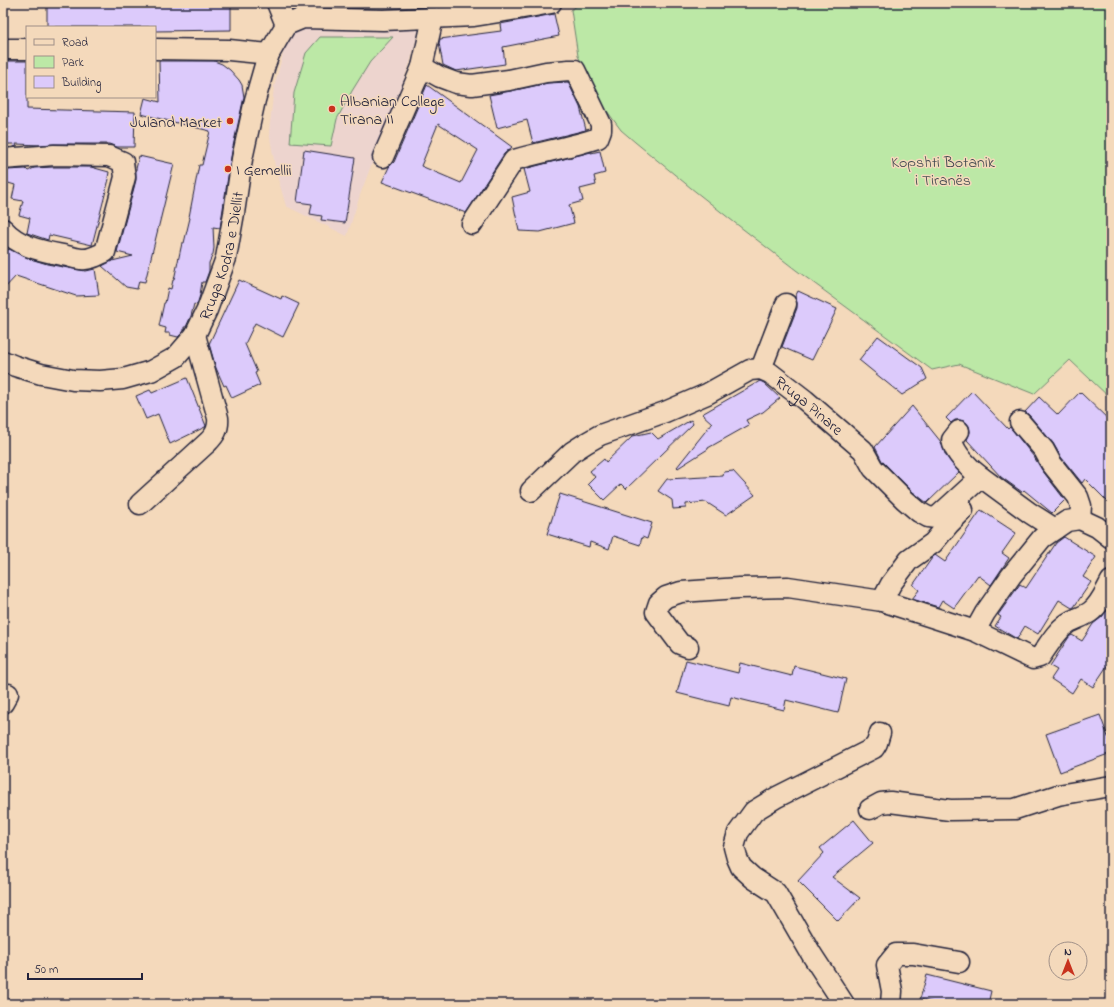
<svg xmlns="http://www.w3.org/2000/svg" width="1114" height="1007" font-family="'Indie Flower',sans-serif">
  <style>
    .built { fill: #edd4ce }
    .green { fill: #bce8a6; stroke: #6f8570 }
    .building { fill: #dccafb; stroke: #22223b; fill-rule: evenodd }
    .lines { fill: none; stroke-linecap: round; stroke-linejoin: round }
    .minor-casing { stroke: #22223b; stroke-width: 23 }
    .minor { stroke: #f4d9bb; stroke-width: 20 }
    .poi-dot { fill: #c8321e; stroke: #f4d9bb; stroke-width: 1.5 }
    .labels { text-anchor: middle; stroke-width: 3; stroke-linejoin: round; paint-order: stroke }
    .poi-label { font-size: 16px; fill: #22223b; stroke: #f4d9bb; text-anchor: start }
    .park-label { font-size: 16px; fill: #414a50; stroke: #f4d9bb }
    .street-label { font-size: 16px; fill: #22223b; stroke: #f4d9bb }
  </style>
  <rect width="100%" height="100%" fill="#f4d9bb"/>
  <filter id="ink" filterUnits="userSpaceOnUse"><feTurbulence type="fractalNoise" baseFrequency=".025" numOctaves="2"/><feDisplacementMap in="SourceGraphic" scale="8" xChannelSelector="R" yChannelSelector="G"/><feConvolveMatrix kernelMatrix="1 2 1 2 8 2 1 2 1" color-interpolation-filters="sRGB"/></filter>
  <g filter="url(#ink)">
    <path class="built" d="M 420,25 L 410,63 L 360,195 L 347,236 L 286,206 L 276,172 L 269,132 L 274,87 L 287,39 L 300,27 Z"/>
    <path class="green" d="M 581,3 L 1111,3 L 1111,399 L 1070,360 L 1034,394 L 959,364 L 932,370 L 796,270 L 730,219 L 691,188 L 635,142 L 621,130 L 604,107 L 578,56 L 571,10 Z
      M 320,37 L 393,37 L 370,62 L 352,91 L 337,119 L 331,146 L 290,143 L 294,93 L 306,53 Z"/>
    <path class="building" d="M 47,3 L 231,3 L 231,30 L 155,31 L 155,27 L 47,27 Z
      M 554,14 L 559,36 L 503,47 L 505,64 L 456,71 L 443,65 L 439,43 L 440,39 L 501,31 L 500,24 Z
      M 3,61 L 27,61 L 27,109 L 135,112 L 134,147 L 117,147 L 109,144 L 54,144 L 40,145 L 16,144 L 17,146 L 13,147 L 14,144 L 3,144 L 5,96 L 3,96 Z
      M 159,61 L 214,61 L 222,64 L 230,70 L 239,80 L 242,85 L 244,97 L 232,151 L 220,228 L 213,227 L 214,248 L 213,254 L 209,263 L 209,271 L 205,282 L 202,282 L 200,295 L 197,305 L 194,304 L 191,316 L 186,327 L 184,327 L 184,331 L 178,337 L 170,335 L 170,333 L 165,333 L 166,328 L 159,326 L 164,303 L 165,303 L 168,288 L 171,289 L 173,280 L 174,280 L 182,243 L 184,243 L 190,218 L 189,217 L 199,165 L 202,165 L 210,131 L 141,114 L 145,98 L 160,102 Z
      M 568,82 L 580,107 L 586,130 L 533,143 L 527,120 L 497,128 L 489,95 L 511,91 L 548,83 Z
      M 427,85 L 512,147 L 504,154 L 466,213 L 382,182 L 389,167 L 394,162 ZM 438,124 L 478,150 L 461,183 L 421,166 Z
      M 304,150 L 355,158 L 345,223 L 321,220 L 322,216 L 310,214 L 312,204 L 297,202 Z
      M 600,151 L 605,173 L 594,176 L 596,185 L 580,189 L 583,201 L 569,205 L 574,223 L 540,232 L 519,231 L 512,197 L 530,192 L 524,169 L 591,152 L 591,153 Z
      M 139,156 L 174,164 L 145,282 L 139,281 L 137,289 L 126,287 L 102,266 L 112,261 L 133,256 L 117,252 L 136,180 L 136,169 Z
      M 54,167 L 91,167 L 109,172 L 108,178 L 109,179 L 92,245 L 49,235 L 48,240 L 27,233 L 30,218 L 19,215 L 23,201 L 12,199 L 15,185 L 5,182 L 7,170 L 26,169 L 28,171 L 34,168 Z
      M 9,249 L 28,258 L 47,264 L 79,270 L 86,271 L 95,269 L 99,295 L 76,296 L 16,276 L 3,290 L 3,255 Z
      M 239,280 L 281,299 L 282,296 L 299,304 L 283,337 L 255,323 L 245,344 L 257,372 L 255,373 L 260,385 L 232,398 L 226,385 L 224,386 L 216,368 L 209,344 Z
      M 798,291 L 837,309 L 812,360 L 782,347 L 797,308 L 797,303 L 795,297 Z
      M 878,336 L 922,368 L 927,379 L 902,395 L 859,360 Z
      M 187,378 L 206,426 L 205,427 L 170,444 L 158,414 L 146,419 L 136,396 L 150,390 L 152,393 Z
      M 760,381 L 764,383 L 780,398 L 763,412 L 746,420 L 749,425 L 708,448 L 708,449 L 678,468 L 677,467 L 712,423 L 702,414 Z
      M 972,391 L 1008,429 L 1010,427 L 1034,457 L 1042,470 L 1065,500 L 1052,513 L 1024,490 L 1022,492 L 1001,477 L 967,440 L 970,432 L 969,426 L 966,422 L 960,420 L 955,420 L 951,423 L 946,418 Z
      M 1080,392 L 1111,422 L 1111,505 L 1085,479 L 1082,483 L 1061,457 L 1053,443 L 1029,415 L 1025,412 L 1039,397 L 1058,415 Z
      M 912,406 L 941,442 L 946,456 L 959,472 L 927,503 L 913,492 L 882,461 L 875,447 Z
      M 691,420 L 693,424 L 626,489 L 621,484 L 604,500 L 588,484 L 595,477 L 590,471 L 604,459 L 606,462 L 633,436 L 651,432 L 658,439 Z
      M 733,471 L 755,495 L 726,515 L 706,502 L 686,504 L 686,508 L 673,509 L 672,500 L 658,491 L 667,479 L 723,476 L 724,472 Z
      M 560,494 L 652,523 L 647,539 L 642,537 L 640,545 L 613,536 L 609,549 L 590,542 L 589,547 L 547,534 Z
      M 981,510 L 1016,533 L 1002,553 L 1009,558 L 991,585 L 978,575 L 954,608 L 942,600 L 938,607 L 912,599 L 919,590 L 913,585 L 932,558 L 935,555 L 945,562 Z
      M 1064,537 L 1096,557 L 1083,577 L 1091,582 L 1074,607 L 1072,608 L 1059,600 L 1038,634 L 1025,626 L 1017,639 L 995,626 L 1001,617 L 998,615 L 1020,584 L 1026,588 L 1056,543 Z
      M 1111,605 L 1111,660 L 1093,687 L 1081,679 L 1072,693 L 1051,679 L 1057,670 L 1050,666 L 1069,637 L 1072,635 L 1082,641 L 1093,624 L 1102,617 Z
      M 686,660 L 738,673 L 740,663 L 792,676 L 794,666 L 846,679 L 838,713 L 786,700 L 784,710 L 731,697 L 729,706 L 677,693 Z
      M 1100,715 L 1111,745 L 1111,753 L 1060,772 L 1046,734 Z
      M 854,820 L 873,843 L 832,877 L 860,898 L 838,921 L 798,881 L 824,853 L 820,848 Z
      M 927,975 L 991,991 L 988,1004 L 938,1004 L 920,999 Z"/>
    <g class="lines">
      <g class="minor-casing">
        <g id="minor">
          <path d="M 277,3 L 286,25"/>
          <path d="M 3,49 L 27,49"/>
          <path d="M 155,49 L 229,50 L 269,54"/>
          <path d="M 422,67 L 440,77 L 456,83 L 472,85 L 509,80 L 546,72 L 569,70 L 575,70 L 601,124 L 601,130 L 598,138 C 570,147 542,152 514,160 L 472,224"/>
          <path d="M 383,157 L 422,67 L 433,18"/>
          <path d="M 3,159 L 54,155 L 109,156 L 123,162 L 125,177 L 105,252 C 98,255 90,260 82,259 C 77,259 72,257 67,256 C 43,251 20,248 3,229"/>
          <path id="s1" d="M 3,361 L 15,366 L 41,374 L 73,380 L 100,381 L 123,379 L 151,371 L 176,357 L 195,335 L 207,310 L 226,258 L 234,213 L 242,159 L 255,100 L 265,65 L 269,54 L 280,35 L 286,25 L 303,18 L 383,20 L 474,16 L 535,6 L 551,3"/>
          <path d="M 761,369 L 786,304"/>
          <path d="M 1020,422 L 1044,450 L 1051,463 L 1078,497 L 1081,506 L 1080,519"/>
          <path d="M 959,431 L 952,440 C 954,453 970,469 981,477"/>
          <path id="s2" d="M 531,491 L 572,452 L 586,443 L 600,435 L 665,412 L 707,394 L 750,370 L 761,369 L 770,373 L 805,400 L 863,450 L 873,468 L 905,500 L 919,512 L 928,517 L 936,518 L 981,477 L 1030,513 L 1055,529"/>
          <path d="M 140,504 L 208,442 C 215,435 219,429 218,418 L 195,335"/>
          <path d="M 882,601 L 891,584 L 909,560 L 933,543 L 949,524 L 963,510"/>
          <path d="M 975,631 L 985,613 L 1011,576 L 1042,538 L 1055,529 L 1067,521 L 1080,519 L 1097,527 L 1111,538"/>
          <path d="M 688,647 L 680,644 L 656,612 L 659,603 L 666,597 L 681,592 L 739,588 L 788,587 L 882,601 L 975,631 L 1033,659 L 1040,657 C 1048,646 1056,631 1068,623 C 1074,619 1083,617 1090,612 C 1100,605 1105,592 1111,581"/>
          <path d="M 3,703 L 8,694"/>
          <path d="M 870,809 L 881,803 L 890,802 L 950,810 L 1015,809 L 1058,795 L 1111,786"/>
          <path d="M 844,1004 L 812,955 L 776,893 L 753,878 L 741,867 L 737,858 L 734,847 L 738,833 L 754,811 L 777,797 L 874,748 L 877,743 L 880,733"/>
          <path d="M 891,1004 L 892,991 L 887,965 L 896,954 L 913,954 L 959,962"/>
        </g>
      </g>
      <use href="#minor" class="minor"/>
    </g>
  </g>
  <g class="poi-dot">
    <circle cx="332" cy="109" r="4"/>
    <circle cx="230" cy="121" r="4"/>
    <circle cx="228" cy="169" r="4"/>
  </g>
  <g class="labels">
    <g class="poi-label">
      <text x="340" y="106">Albanian College<tspan x="340" dy="18">Tirana II</tspan></text>
      <text x="222" y="127" text-anchor="end">Juland Market</text>
      <text x="236" y="175">I Gemellii</text>
    </g>
    <g class="park-label">
      <text x="943" y="167">Kopshti Botanik<tspan x="943" dy="18">i Tiranës</tspan></text>
    </g>
    <g class="street-label">
      <text dy="6" stroke="none"><textPath href="#s1" startOffset="294">Rruga Kodra e Diellit</textPath></text>
      <text dy="6" stroke="none"><textPath href="#s2" startOffset="325">Rruga Pinare</textPath></text>
    </g>
  </g>
  <rect width="1114" height="1007" fill="none" stroke="#f4d9bb" stroke-width="16"/>
  <rect x="8" y="8" width="1098" height="991" fill="none" stroke="#22223b" stroke-width="1.5" filter="url(#ink)"/>
  <rect x="26" y="26" width="130" height="72" fill="#f4d9bb" stroke="#a09088"/>
  <rect x="34" y="39" width="20" height="6" fill="#f4d9bb" stroke="#a09088"/>
  <text x="62" y="46" font-size="12" fill="#22223b">Road</text>
  <rect x="34" y="56" width="20" height="12" fill="#bce8a6" stroke="#a09088"/>
  <text x="62" y="66" font-size="12" fill="#22223b">Park</text>
  <rect x="34" y="76" width="20" height="12" fill="#dccafb" stroke="#a09088"/>
  <text x="62" y="86" font-size="12" fill="#22223b">Building</text>
  <g transform="translate(1068 961)"><circle r="19" fill="#f4d9bb" stroke="#a09088"/>
  <path d="M0-3L7 15L0 10L-7 15Z" fill="#c8321e"/>
  <text y="-6" font-size="11" font-weight="bold" text-anchor="middle" fill="#22223b">N</text>
  </g>
  <path d="M28 973v6h114v-6" fill="none" stroke="#22223b" stroke-width="2"/>
  <text x="34" y="973" font-size="12" fill="#22223b" stroke="#f4d9bb" stroke-width="3" paint-order="stroke">50 m</text>
</svg>
